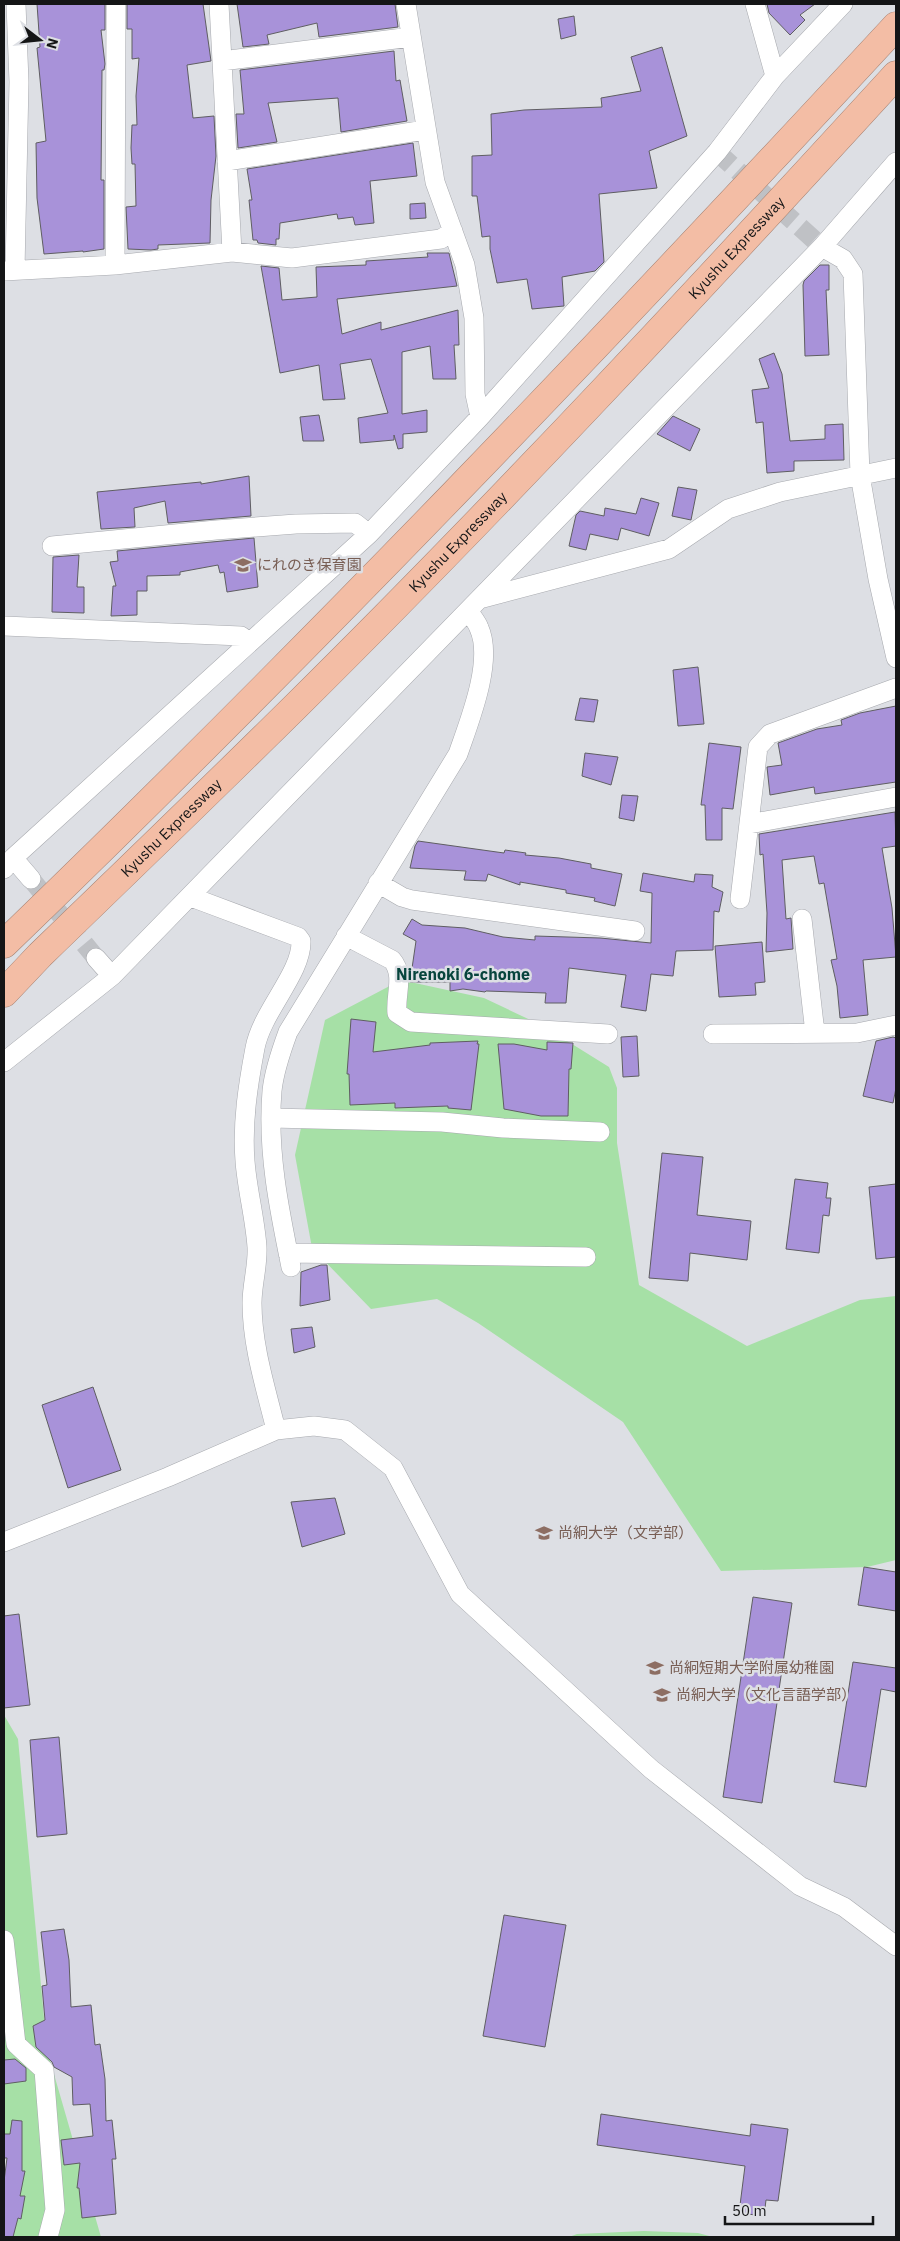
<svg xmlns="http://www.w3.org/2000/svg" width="900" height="2241" font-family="'IBM Plex Sans','Noto Sans JP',sans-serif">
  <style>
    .green { fill: #a6e0a6 }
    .building { fill: #a892d9; stroke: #5f5e62 }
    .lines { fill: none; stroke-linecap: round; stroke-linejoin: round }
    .street-tunnel { stroke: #bfc1c5; stroke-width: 19; stroke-dasharray: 19 9; stroke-linecap: butt }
    .street-casing { stroke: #a7a9ae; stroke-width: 20 }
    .highway-casing { stroke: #a58273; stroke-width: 29 }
    .street { stroke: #fff; stroke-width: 19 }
    .highway { stroke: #f3bda5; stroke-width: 28 }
    .labels { text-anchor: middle; stroke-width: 5; stroke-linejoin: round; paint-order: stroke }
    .street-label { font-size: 15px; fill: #141516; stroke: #dddfe4 }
    .education-label { font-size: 15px; fill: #785e54; stroke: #dddfe4; text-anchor: start }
    .neighbourhood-label { font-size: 16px; font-weight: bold; fill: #07453d; stroke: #dddfe4 }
  </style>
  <rect width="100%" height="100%" fill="#dddfe4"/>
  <path class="green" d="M 401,980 L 484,998 L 543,1026 L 609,1067 L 617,1088 L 617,1143 L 639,1285 L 747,1346 L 860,1300 L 896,1296 L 896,1560 L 867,1567 L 721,1571 L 623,1422 L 478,1323 L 437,1299 L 371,1309 L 312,1248 L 295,1155 L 325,1020 Z
    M 4,1715 L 18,1739 L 47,2050 L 101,2237 L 4,2237 L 4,2224 L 12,2175 L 4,2142 Z
    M 644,2231 L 698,2233 L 713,2237 L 569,2237 L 577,2234 Z"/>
  <path class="building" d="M 37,4 L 105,4 L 105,30 L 101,30 L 105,64 L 104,70 L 102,70 L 101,180 L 104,180 L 104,249 L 83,252 L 83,251 L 44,254 L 37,198 L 36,143 L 46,141 L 37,48 L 40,47 Z
    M 127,4 L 203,4 L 211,61 L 187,65 L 193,118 L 214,116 L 216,156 L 211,200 L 210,243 L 158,245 L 158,249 L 151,250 L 128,249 L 126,207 L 136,206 L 135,164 L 132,164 L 131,148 L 132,125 L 137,125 L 136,96 L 139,58 L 132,59 L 132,29 L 127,29 Z
    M 237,4 L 395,4 L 398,27 L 319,37 L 317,23 L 267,35 L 269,44 L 243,47 Z
    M 767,4 L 815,4 L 800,15 L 805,20 L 790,35 L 769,13 Z
    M 574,16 L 576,35 L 561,39 L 558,19 Z
    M 662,47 L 687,136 L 649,151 L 657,188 L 599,194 L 604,262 L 595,271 L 562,277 L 564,306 L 532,309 L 527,279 L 497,283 L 490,249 L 490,236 L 482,237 L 477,196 L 472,196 L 472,156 L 492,155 L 491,114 L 524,110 L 602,107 L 601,98 L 641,91 L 631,57 Z
    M 394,51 L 396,81 L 400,80 L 407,121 L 341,132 L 338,98 L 268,103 L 277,142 L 238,148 L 236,114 L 244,114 L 240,70 Z
    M 413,143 L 417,176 L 370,181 L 374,223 L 355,225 L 353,217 L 338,219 L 337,214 L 280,223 L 279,239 L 276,239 L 276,245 L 258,243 L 257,240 L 253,240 L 249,200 L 252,200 L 247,169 Z
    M 425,203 L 426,218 L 410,219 L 410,204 Z
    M 427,253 L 449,253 L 457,286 L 337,299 L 342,334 L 381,322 L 381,330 L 458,310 L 459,345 L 454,345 L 456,379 L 433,379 L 430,346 L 402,352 L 402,414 L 427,410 L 427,432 L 403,434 L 403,448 L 398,449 L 394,435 L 394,440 L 360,443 L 358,418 L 388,413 L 371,359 L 340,364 L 345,399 L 323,400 L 319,365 L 280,373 L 261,266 L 279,268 L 282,300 L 317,297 L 316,267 L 366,265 L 366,261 L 428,257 Z
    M 820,265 L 829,265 L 829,290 L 826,290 L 829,355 L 805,356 L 803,285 L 804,281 Z
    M 774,353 L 782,374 L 790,441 L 825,439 L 825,425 L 843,424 L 844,460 L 794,461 L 794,471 L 767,473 L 763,422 L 756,423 L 752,390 L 769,388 L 759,359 Z
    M 319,415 L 324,441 L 303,441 L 300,417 Z
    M 673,416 L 700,429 L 690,451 L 657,434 Z
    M 249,476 L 251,516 L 168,523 L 165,501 L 134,508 L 135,527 L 101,529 L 97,492 L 201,482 L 201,484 Z
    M 678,487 L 697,490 L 691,520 L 672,516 Z
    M 641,498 L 659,503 L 649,536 L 621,528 L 618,540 L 590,534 L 586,550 L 569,546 L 576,515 L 580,511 L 604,516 L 605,508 L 636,514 Z
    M 254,538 L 258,587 L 227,592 L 224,572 L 220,573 L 218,565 L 180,572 L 180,575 L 147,576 L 147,591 L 137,591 L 137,615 L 111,616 L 113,586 L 116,586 L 110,562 L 118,561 L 117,551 Z
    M 79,555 L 77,587 L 84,587 L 84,613 L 52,612 L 53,557 Z
    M 698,667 L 704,724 L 678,726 L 673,670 Z
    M 580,698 L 598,700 L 594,722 L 575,720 Z
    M 896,706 L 896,782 L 815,794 L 814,787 L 770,795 L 767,767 L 782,765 L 778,743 L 817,729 L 842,725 L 841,720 L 860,713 Z
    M 709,743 L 741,747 L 733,809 L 722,808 L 722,840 L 706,840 L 705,805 L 701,805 Z
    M 585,753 L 618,757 L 611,785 L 582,776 Z
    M 622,795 L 638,796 L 634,821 L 619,818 Z
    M 895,812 L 896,846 L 882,848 L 892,908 L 896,957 L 863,960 L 868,1015 L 840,1018 L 837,986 L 831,960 L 837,959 L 824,883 L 819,884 L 814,856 L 782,860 L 786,919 L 791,918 L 793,949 L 766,952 L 767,913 L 763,854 L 760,855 L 759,834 Z
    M 418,841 L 504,853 L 505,850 L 526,853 L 525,855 L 559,858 L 591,864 L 591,868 L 622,874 L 615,906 L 594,901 L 595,898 L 566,893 L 566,890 L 520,882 L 520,885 L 488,874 L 486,881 L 464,880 L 466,871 L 410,868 L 415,846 Z
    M 643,873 L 694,882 L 695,874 L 713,875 L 712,887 L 723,892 L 719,912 L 714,911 L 713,950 L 676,951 L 673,976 L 651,974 L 646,1011 L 621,1007 L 626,975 L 569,968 L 566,1003 L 545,1003 L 546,993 L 486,991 L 485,992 L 463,989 L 450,991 L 450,982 L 410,982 L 416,941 L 403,934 L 412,919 L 422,925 L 465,928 L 503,937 L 535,940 L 535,936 L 600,938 L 651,943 L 652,893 L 640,891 Z
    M 762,942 L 765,982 L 755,983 L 756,995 L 719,997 L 715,946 Z
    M 351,1019 L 376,1022 L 373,1052 L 430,1045 L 430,1043 L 478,1041 L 477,1044 L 479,1044 L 471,1110 L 448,1108 L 448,1106 L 395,1108 L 395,1103 L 350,1105 L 349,1074 L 347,1074 Z
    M 637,1036 L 639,1076 L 623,1077 L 621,1037 Z
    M 893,1037 L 896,1038 L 896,1088 L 893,1103 L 863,1096 L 876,1041 Z
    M 547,1042 L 573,1043 L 571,1069 L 569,1069 L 568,1116 L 541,1116 L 504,1109 L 498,1044 L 514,1044 L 547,1050 Z
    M 662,1153 L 703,1157 L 697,1215 L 751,1221 L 747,1260 L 690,1253 L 688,1281 L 649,1278 Z
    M 795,1179 L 828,1183 L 826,1198 L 831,1198 L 829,1216 L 823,1215 L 819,1253 L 786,1249 Z
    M 896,1184 L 896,1257 L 876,1259 L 869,1187 Z
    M 321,1265 L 327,1265 L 330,1300 L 300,1306 L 301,1272 Z
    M 312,1327 L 315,1347 L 294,1353 L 291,1329 Z
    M 93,1387 L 121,1470 L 68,1488 L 42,1405 Z
    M 335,1498 L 345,1534 L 302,1547 L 291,1502 Z
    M 864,1567 L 896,1572 L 896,1611 L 858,1605 Z
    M 753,1597 L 792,1603 L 762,1803 L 723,1797 Z
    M 19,1614 L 30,1705 L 4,1708 L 4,1616 Z
    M 853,1662 L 896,1668 L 896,1692 L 881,1689 L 866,1787 L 834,1782 Z
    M 59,1737 L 67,1834 L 37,1837 L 30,1740 Z
    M 504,1915 L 566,1925 L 545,2047 L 483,2036 Z
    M 64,1929 L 69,1960 L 71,2007 L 91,2005 L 95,2045 L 100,2044 L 105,2079 L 106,2121 L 112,2120 L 116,2159 L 112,2159 L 116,2214 L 82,2218 L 79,2188 L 77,2188 L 80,2163 L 64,2165 L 61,2140 L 93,2136 L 90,2104 L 73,2105 L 72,2077 L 54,2067 L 52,2062 L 36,2047 L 33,2026 L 45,2020 L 42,1986 L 47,1985 L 41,1932 Z
    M 15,2059 L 26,2068 L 26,2081 L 4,2084 L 4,2060 Z
    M 601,2114 L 750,2136 L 751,2124 L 788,2129 L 778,2201 L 766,2200 L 764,2216 L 739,2213 L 745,2166 L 597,2145 Z
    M 12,2120 L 22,2121 L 22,2171 L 25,2171 L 20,2196 L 25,2196 L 21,2219 L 18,2218 L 13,2237 L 4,2237 L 4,2181 L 7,2158 L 4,2158 L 4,2134 L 10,2134 Z"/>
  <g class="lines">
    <path class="street-tunnel" d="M 717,152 L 822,247
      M 31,879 L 96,958"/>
    <g class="street-casing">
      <path id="street" d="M 219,4 L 232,252
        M 406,4 L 435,182 L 465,265 L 474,318 L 475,394 L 480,417
        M 755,4 L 775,76
        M 222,61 L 411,37
        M 227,161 L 425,130
        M 822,247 L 843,259 L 853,274 L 860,475 L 878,579 L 896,658
        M 115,265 L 116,4
        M 15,270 L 19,82 L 16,4
        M 4,271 L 115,265 L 232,252 L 292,258 L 441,239 L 453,231
        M 52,546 L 216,530 L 296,524 L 355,523 L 369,534
        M 483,598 L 669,549 L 728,509 L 780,492 L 896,468
        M 4,626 L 241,636 L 249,642
        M 749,824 L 896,797
        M 13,858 L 31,879
        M 4,869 L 13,858 L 369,534 L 480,417 L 717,152 L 775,76 L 843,4
        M 378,883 L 402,897 L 412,900 L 635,931
        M 191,897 L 298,937 L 301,941 C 302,973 262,1011 255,1048 C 248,1085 242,1123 245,1161 C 247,1189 255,1218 257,1247 C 258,1266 252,1284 252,1303 C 252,1346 266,1389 276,1430
        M 740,899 L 758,747 L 770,734 L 896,688
        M 802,919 L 815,1033
        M 346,936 L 392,960 C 405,975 395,995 397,1013 L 411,1022 L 608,1034
        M 96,958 L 112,976
        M 713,1034 L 857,1033 L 896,1025
        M 4,1062 L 112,976 L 822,247 L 896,162
        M 271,1118 L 442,1122 L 503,1128 L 600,1132
        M 288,1253 L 586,1257
        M 291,1267 C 279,1209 267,1150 272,1091 C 274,1071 281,1051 288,1032 L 458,754 C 469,722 494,661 479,628 C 477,622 472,617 469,612
        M 4,1542 L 168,1477 L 276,1430 L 314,1426 L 345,1430 L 393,1468 L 460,1594 L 651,1769 L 800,1886 L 844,1907 L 896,1946
        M 4,1940 L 16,2044 L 44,2070 L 55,2210 L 48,2237"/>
    </g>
    <g class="highway-casing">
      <g id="highway">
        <path d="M 4,944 C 311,648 606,339 896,26"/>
        <path id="s1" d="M 4,993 L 40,955 C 126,872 212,789 297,705 C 503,501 701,288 896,75"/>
      </g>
    </g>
    <use href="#street" class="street"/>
    <use href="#highway" class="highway"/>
  </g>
  <defs>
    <g id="school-bare" transform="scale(1.35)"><path d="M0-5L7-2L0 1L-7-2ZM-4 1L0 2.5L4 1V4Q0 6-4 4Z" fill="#8d6e63" stroke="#dddfe4" stroke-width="2.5" paint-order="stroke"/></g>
    <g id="university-bare" transform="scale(1.35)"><path d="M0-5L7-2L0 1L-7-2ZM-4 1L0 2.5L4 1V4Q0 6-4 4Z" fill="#8d6e63" stroke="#dddfe4" stroke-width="2.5" paint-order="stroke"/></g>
  </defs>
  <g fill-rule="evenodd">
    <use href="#school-bare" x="243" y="565"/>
    <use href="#university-bare" x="544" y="1533"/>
    <use href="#school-bare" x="655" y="1668"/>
    <use href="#university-bare" x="662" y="1695"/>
  </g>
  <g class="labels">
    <g class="street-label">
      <text dy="5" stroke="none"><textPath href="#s1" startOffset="1045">Kyushu Expressway</textPath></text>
      <text dy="5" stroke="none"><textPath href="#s1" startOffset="640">Kyushu Expressway</textPath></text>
      <text dy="5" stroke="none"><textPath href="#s1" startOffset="235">Kyushu Expressway</textPath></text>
    </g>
    <g class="education-label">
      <text x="257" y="570">にれのき保育園</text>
      <text x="558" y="1538">尚絅大学（文学部）</text>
      <text x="669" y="1673">尚絅短期大学附属幼稚園</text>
      <text x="676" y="1700">尚絅大学（文化言語学部）</text>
    </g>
    <g class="neighbourhood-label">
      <text x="463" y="980">Nirenoki 6-chome</text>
    </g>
  </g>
  <rect width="900" height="2241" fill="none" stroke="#141516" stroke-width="10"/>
  <g transform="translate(40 40) rotate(106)" stroke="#dddfe4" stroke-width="4" paint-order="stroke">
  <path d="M0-4L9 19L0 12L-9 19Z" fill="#141516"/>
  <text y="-8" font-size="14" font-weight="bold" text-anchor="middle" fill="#141516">N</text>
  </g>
  <path d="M725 2216v8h148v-8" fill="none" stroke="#141516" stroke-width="2.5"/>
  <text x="732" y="2216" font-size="15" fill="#141516" stroke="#dddfe4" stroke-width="4" paint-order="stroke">50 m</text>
</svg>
